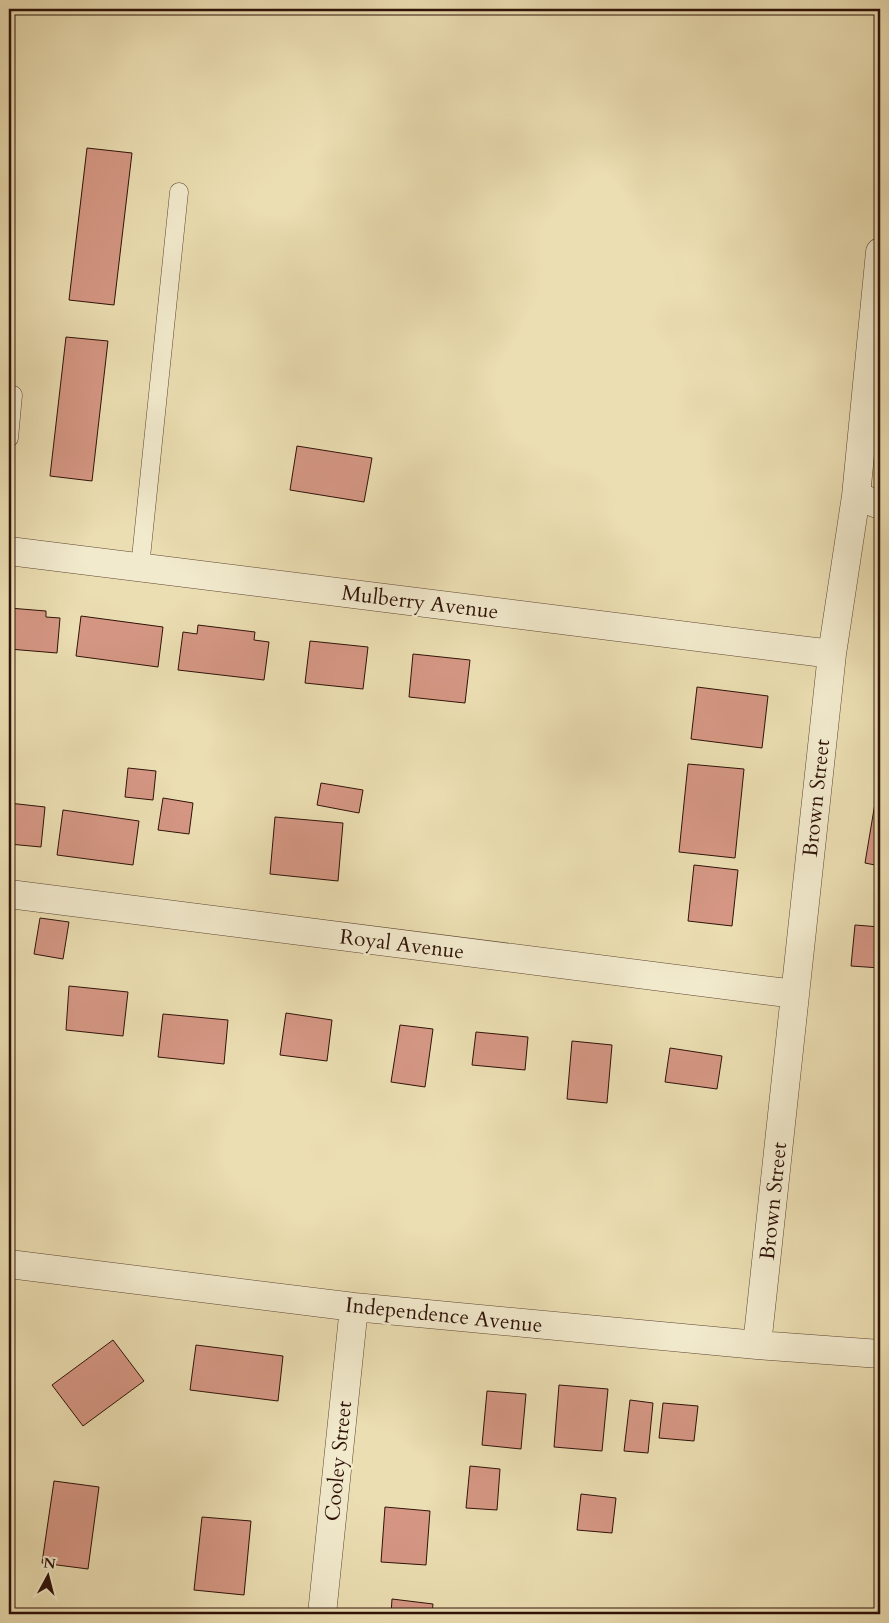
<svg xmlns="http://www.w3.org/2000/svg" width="889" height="1623" font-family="Cardo,serif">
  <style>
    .building { fill: #d59784; stroke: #2f1208 }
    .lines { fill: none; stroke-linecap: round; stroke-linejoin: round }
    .lane-casing { stroke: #5e4532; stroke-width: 19 }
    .street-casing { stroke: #5e4532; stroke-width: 29 }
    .lane { stroke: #f2eacd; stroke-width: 18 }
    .street { stroke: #f2eacd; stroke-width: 28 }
    .labels { text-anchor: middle; stroke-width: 5; stroke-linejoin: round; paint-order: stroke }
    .street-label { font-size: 21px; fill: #2f1208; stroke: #f2eacd }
  </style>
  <rect width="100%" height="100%" fill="#ebdeb2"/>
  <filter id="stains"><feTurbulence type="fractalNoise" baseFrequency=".004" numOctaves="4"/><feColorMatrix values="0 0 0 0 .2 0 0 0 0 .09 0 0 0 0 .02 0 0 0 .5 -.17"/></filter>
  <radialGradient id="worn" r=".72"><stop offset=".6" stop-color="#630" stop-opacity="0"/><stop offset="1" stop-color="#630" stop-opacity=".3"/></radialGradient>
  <path class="building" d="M 87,148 L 132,153 L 114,305 L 69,300 Z
    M 66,337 L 108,341 L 92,481 L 50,476 Z
    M 297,446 L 372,458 L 364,502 L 290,490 Z
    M 9,608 L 46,611 L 46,617 L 60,618 L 57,653 L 9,649 Z
    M 81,616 L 163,627 L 158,667 L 76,656 Z
    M 198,625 L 255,632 L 254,640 L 269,642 L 264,680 L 178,670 L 183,632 L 197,634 Z
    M 310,641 L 368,647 L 363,689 L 305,683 Z
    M 413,654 L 470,660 L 465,703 L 409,697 Z
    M 697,687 L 768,696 L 762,748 L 691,739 Z
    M 688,764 L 744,769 L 735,858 L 679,852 Z
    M 128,768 L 156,771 L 153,800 L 125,797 Z
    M 321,783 L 363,790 L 359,813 L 317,805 Z
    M 163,798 L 193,803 L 189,834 L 158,830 Z
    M 9,803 L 45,807 L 41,847 L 9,844 Z
    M 875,803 L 880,804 L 880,866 L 865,863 Z
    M 63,810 L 139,821 L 133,865 L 57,855 Z
    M 275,817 L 343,823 L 338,881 L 270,874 Z
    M 694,865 L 738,870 L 732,926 L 688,921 Z
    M 40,918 L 69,922 L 63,959 L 34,954 Z
    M 855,925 L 880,927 L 880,968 L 851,966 Z
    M 69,986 L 128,992 L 123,1036 L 66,1030 Z
    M 286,1013 L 332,1020 L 327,1061 L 280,1055 Z
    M 163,1014 L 228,1020 L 224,1064 L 158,1057 Z
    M 400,1025 L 433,1029 L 425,1087 L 391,1082 Z
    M 476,1032 L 528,1037 L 525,1070 L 472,1065 Z
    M 572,1041 L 612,1045 L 607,1103 L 567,1099 Z
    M 670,1048 L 722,1056 L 717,1089 L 665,1082 Z
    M 113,1340 L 144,1381 L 83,1426 L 52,1385 Z
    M 196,1345 L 283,1356 L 278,1401 L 190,1390 Z
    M 559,1385 L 608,1389 L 602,1451 L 554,1447 Z
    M 487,1391 L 526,1394 L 521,1449 L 482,1445 Z
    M 630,1400 L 653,1403 L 648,1453 L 624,1451 Z
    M 663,1403 L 698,1406 L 694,1441 L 659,1438 Z
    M 470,1466 L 500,1469 L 497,1510 L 466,1508 Z
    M 54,1481 L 99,1487 L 88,1569 L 42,1563 Z
    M 581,1494 L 616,1498 L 612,1533 L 577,1530 Z
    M 385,1507 L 430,1511 L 426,1565 L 381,1562 Z
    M 202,1517 L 251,1521 L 244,1595 L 194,1590 Z
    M 392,1599 L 433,1604 L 432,1614 L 391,1614 Z"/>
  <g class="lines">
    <g class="lane-casing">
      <path id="lane" d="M 9,438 L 13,395
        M 140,567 L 179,192"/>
    </g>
    <g class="street-casing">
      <path id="street" d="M 856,496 L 880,505
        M 9,551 L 832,654
        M 9,894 L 795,994
        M 9,1264 L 354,1307 L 757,1345 L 880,1354
        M 757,1345 L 832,654 L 856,496 L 880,252
        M 322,1614 L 354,1307"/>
    </g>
    <use href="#lane" class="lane"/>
    <use href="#street" class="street"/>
  </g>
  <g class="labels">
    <g class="street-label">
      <text transform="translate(420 602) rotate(7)" y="7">Mulberry Avenue</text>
      <text transform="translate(816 798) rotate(-84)" y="7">Brown Street</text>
      <text transform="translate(402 944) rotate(7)" y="7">Royal Avenue</text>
      <text transform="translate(773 1201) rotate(-84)" y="7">Brown Street</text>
      <text transform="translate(444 1315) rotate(6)" y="7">Independence Avenue</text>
      <text transform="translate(338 1461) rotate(-84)" y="7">Cooley Street</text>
    </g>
  </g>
  <rect width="889" height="1623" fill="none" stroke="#ebdeb2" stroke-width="30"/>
  <rect x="10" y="10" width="869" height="1603" fill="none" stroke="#2f1208" stroke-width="2.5"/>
  <rect x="15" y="15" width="859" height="1593" fill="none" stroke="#2f1208"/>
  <g transform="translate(48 1576) rotate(7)" stroke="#f2eacd" stroke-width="4" paint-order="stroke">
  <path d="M0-4L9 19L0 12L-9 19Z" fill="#2f1208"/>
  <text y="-8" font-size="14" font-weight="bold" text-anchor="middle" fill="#2f1208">N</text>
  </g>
  <rect width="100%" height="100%" filter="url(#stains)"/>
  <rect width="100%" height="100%" fill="url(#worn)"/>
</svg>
